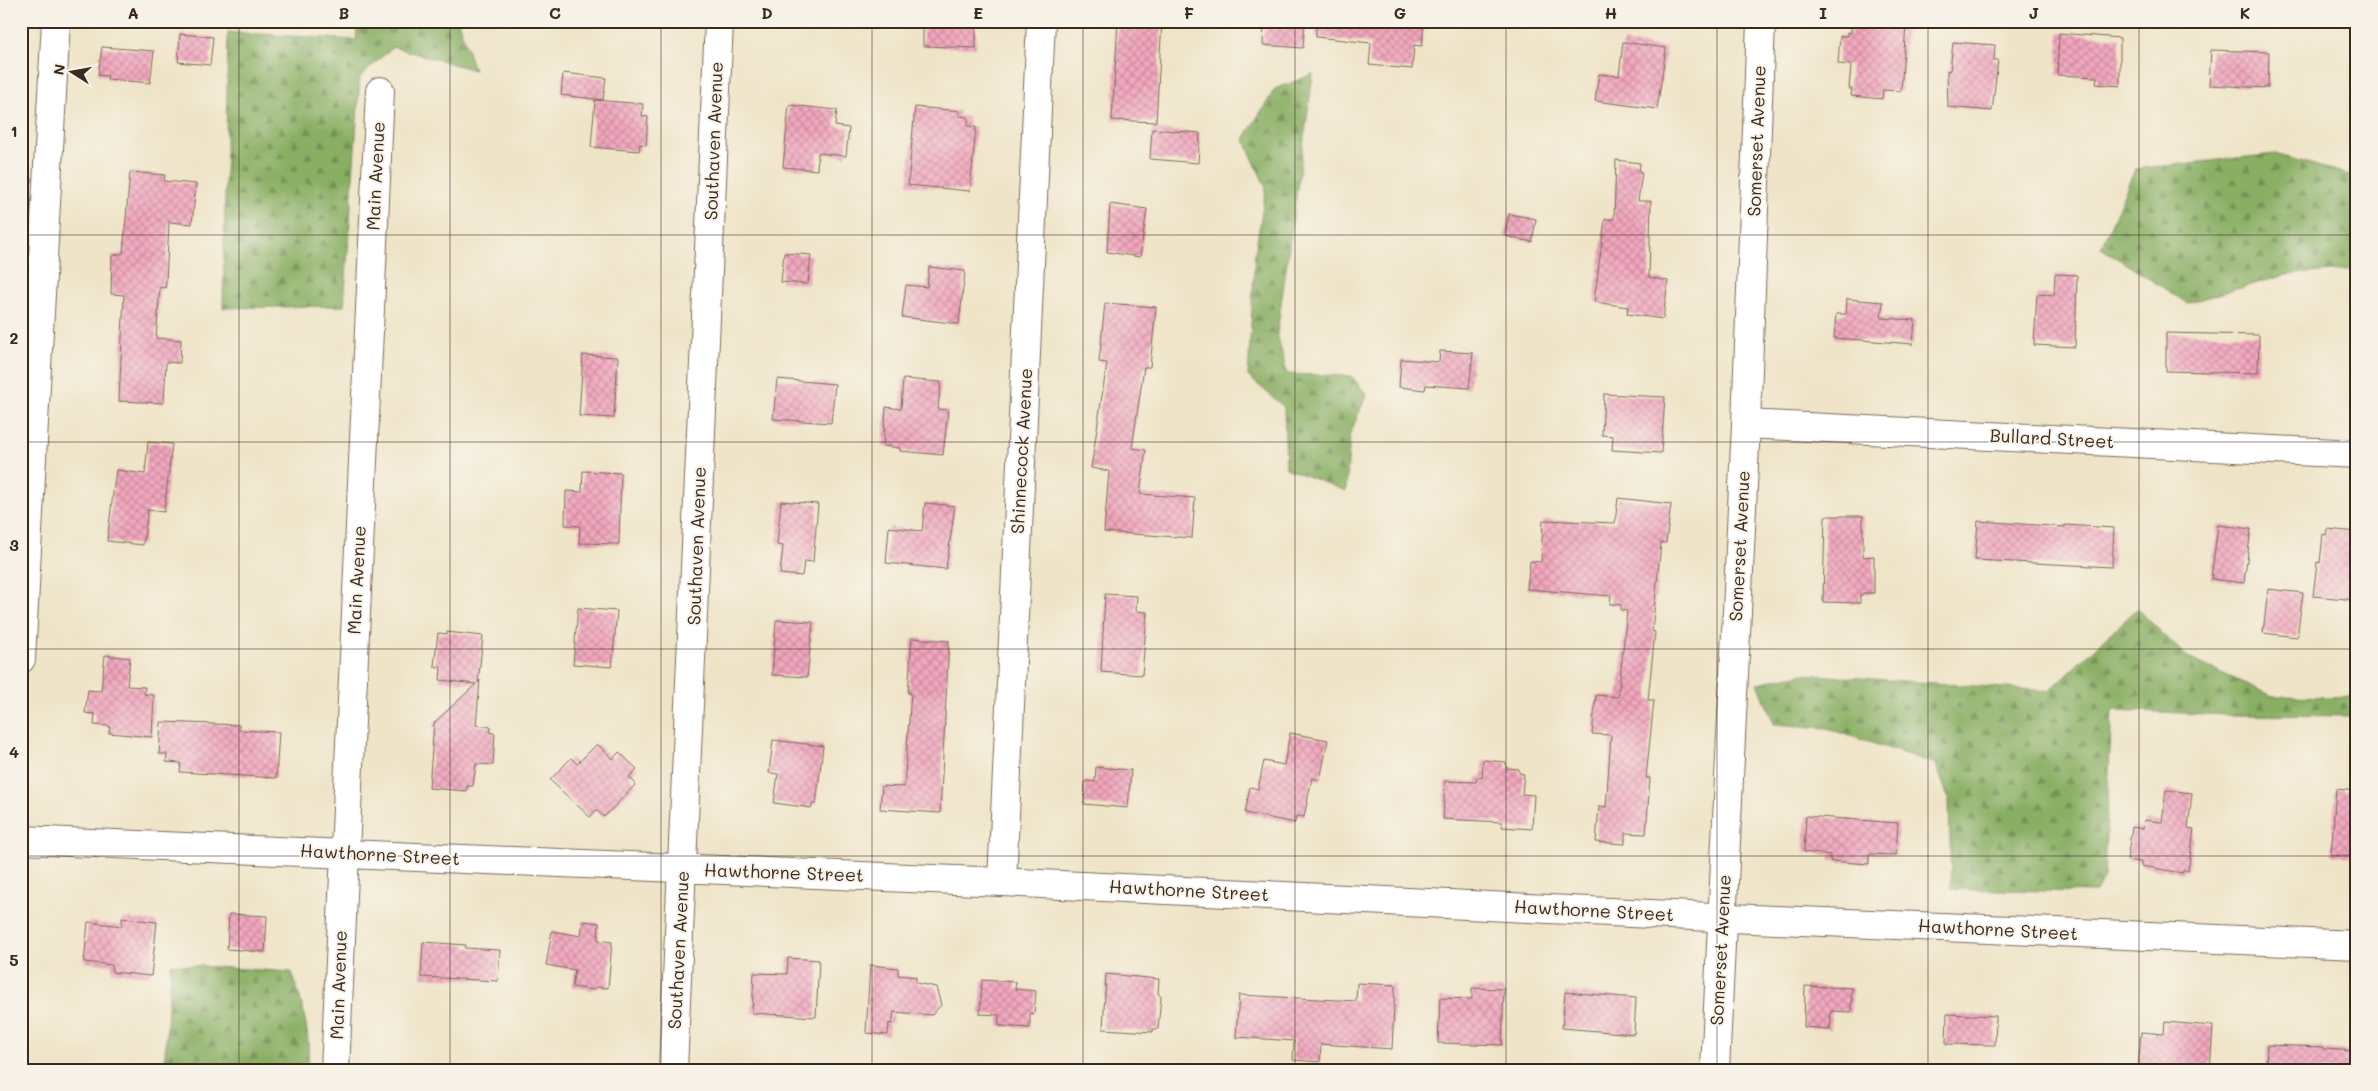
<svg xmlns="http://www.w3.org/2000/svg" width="2378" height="1091" font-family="Mali,sans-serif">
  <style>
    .forest { fill: url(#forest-firs); stroke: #626c41 }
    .building { fill: url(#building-cross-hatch) }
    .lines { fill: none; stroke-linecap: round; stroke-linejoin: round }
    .minor-casing { stroke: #7a6b59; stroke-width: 30 }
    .tertiary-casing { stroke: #7a6b59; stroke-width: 30 }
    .minor { stroke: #fff; stroke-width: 28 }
    .tertiary { stroke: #fff; stroke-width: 28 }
    .grid { fill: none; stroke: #3b2a1e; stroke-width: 1; stroke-opacity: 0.55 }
    .labels { text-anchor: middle; stroke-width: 4; stroke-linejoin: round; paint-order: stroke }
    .street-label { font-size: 18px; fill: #3b2a1e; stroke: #f7f3e8 }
    .neatline { fill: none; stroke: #3b2a1e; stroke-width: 2 }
    .grid-label { font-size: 16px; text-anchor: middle; font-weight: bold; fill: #3b2a1e }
  </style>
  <defs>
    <pattern id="forest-firs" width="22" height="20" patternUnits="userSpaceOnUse" patternTransform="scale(1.25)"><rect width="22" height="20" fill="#89af64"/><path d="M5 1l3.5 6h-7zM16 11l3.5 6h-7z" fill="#718f52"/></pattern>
    <pattern id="building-cross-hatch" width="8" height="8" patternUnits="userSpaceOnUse" patternTransform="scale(1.25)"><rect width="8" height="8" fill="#f3a7bf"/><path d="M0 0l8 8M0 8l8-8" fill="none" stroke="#c6889b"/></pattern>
  </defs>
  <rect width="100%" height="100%" fill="#f7f3e8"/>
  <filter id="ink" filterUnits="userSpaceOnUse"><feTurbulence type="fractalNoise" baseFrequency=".02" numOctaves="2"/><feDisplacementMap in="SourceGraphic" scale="10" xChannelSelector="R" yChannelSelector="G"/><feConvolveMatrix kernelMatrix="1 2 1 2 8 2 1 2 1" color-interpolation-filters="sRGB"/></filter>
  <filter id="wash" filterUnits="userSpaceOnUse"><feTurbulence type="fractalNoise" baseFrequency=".0096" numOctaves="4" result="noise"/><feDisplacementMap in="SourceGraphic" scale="20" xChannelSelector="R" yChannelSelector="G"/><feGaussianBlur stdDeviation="1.12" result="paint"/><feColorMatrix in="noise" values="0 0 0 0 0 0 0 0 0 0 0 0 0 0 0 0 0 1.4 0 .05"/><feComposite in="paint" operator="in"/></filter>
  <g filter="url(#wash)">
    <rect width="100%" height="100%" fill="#efe4c7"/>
    <path class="forest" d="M 358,21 L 458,21 L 474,70 L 393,47 L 360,77 L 344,306 L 223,308 L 228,32 L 356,40 Z
      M 1313,74 L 1277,333 L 1287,374 L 1351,376 L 1367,394 L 1350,434 L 1346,491 L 1286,468 L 1284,407 L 1248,376 L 1255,253 L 1266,188 L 1244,139 L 1275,89 Z
      M 2275,154 L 2357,177 L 2357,269 L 2286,275 L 2187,303 L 2101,248 L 2135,169 Z
      M 2137,609 L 2188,658 L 2273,696 L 2357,697 L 2357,716 L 2228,715 L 2112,710 L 2104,878 L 2096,892 L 1951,889 L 1949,800 L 1936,764 L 1826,728 L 1774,724 L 1758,683 L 1801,674 L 2049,691 Z
      M 171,964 L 292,972 C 302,1003 312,1036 307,1070 L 164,1070 Z"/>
    <g id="blocks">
      <path class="building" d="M 923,21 L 976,24 L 976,48 L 923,46 Z
        M 1118,21 L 1162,21 L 1156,122 L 1112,120 Z
        M 1264,21 L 1305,21 L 1303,48 L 1263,45 Z
        M 1316,21 L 1424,21 L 1422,46 L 1414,45 L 1412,69 L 1369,65 L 1371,43 L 1316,37 Z
        M 1852,21 L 1906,24 L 1901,91 L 1883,90 L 1882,99 L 1851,96 L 1852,89 L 1849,89 L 1851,65 L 1838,64 L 1840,36 L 1847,36 L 1847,32 L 1851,33 Z
        M 2059,33 L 2120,38 L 2120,86 L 2096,84 L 2097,77 L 2057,75 Z
        M 180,34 L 213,37 L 210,65 L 178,62 Z
        M 1623,42 L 1666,48 L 1657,109 L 1595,101 L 1599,74 L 1619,76 Z
        M 1953,42 L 1995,45 L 1994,60 L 1998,60 L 1992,111 L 1948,107 L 1947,70 L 1950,71 Z
        M 102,47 L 154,51 L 150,83 L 107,79 L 108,76 L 98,75 Z
        M 2211,50 L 2269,52 L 2268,88 L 2209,85 Z
        M 563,73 L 606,78 L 603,100 L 561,95 Z
        M 595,100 L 643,104 L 642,116 L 648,117 L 646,145 L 640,144 L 639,151 L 591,147 Z
        M 789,105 L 837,110 L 835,126 L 849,128 L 846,156 L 818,153 L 817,170 L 783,167 Z
        M 915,107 L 960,111 L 959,116 L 968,117 L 968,126 L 976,127 L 970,191 L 908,185 Z
        M 1152,129 L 1200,133 L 1198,163 L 1150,159 Z
        M 1616,160 L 1640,163 L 1639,172 L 1642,172 L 1638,201 L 1651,201 L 1649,277 L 1668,281 L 1663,319 L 1627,314 L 1628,307 L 1594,302 L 1605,219 L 1614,219 Z
        M 130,172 L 165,175 L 164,181 L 196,184 L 192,224 L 169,222 L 166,282 L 165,288 L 160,287 L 156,338 L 181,340 L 180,363 L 166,362 L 164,403 L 119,401 L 124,295 L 111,294 L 112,256 L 123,253 Z
        M 1110,204 L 1147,209 L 1140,257 L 1107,252 Z
        M 1509,214 L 1536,219 L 1532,242 L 1505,236 Z
        M 784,253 L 811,255 L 808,284 L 781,282 Z
        M 929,267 L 965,271 L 959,324 L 902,317 L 906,285 L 927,287 Z
        M 2055,274 L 2077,275 L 2075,347 L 2034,345 L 2037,294 L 2054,295 Z
        M 1847,299 L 1883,302 L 1881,318 L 1915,320 L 1913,344 L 1834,338 L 1836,314 L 1846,314 Z
        M 1105,303 L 1156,307 L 1150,367 L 1144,367 L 1132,448 L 1146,450 L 1140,494 L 1195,498 L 1192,538 L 1104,532 L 1109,471 L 1091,468 L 1107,363 L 1099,362 Z
        M 2166,333 L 2259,335 L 2258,373 L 2166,371 Z
        M 1440,351 L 1473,353 L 1469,388 L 1426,385 L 1425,390 L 1399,387 L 1401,359 L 1439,362 Z
        M 583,355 L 618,357 L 614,418 L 579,416 Z
        M 777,379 L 835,384 L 831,423 L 773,419 Z
        M 903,379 L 941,382 L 938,409 L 948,410 L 943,455 L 900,451 L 900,448 L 883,446 L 886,407 L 901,409 Z
        M 1604,394 L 1665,397 L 1661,453 L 1612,450 L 1613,436 L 1602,435 Z
        M 148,442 L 172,444 L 164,512 L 148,510 L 143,545 L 107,541 L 116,470 L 145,474 Z
        M 583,471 L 621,473 L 619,544 L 579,543 L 580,526 L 565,525 L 566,491 L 582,492 Z
        M 1618,498 L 1671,504 L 1666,543 L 1661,543 L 1652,631 L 1655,632 L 1648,700 L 1654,700 L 1646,778 L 1650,778 L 1646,834 L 1625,833 L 1625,844 L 1596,842 L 1599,806 L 1606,807 L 1611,735 L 1592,734 L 1596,695 L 1618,697 L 1627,611 L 1621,610 L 1621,605 L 1610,604 L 1611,596 L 1527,589 L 1530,561 L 1541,562 L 1543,520 L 1615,523 Z
        M 781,501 L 818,504 L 813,562 L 804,561 L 802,576 L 780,574 L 783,546 L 777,545 Z
        M 925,503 L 955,506 L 946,569 L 886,563 L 889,527 L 922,531 Z
        M 1825,516 L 1863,516 L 1863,557 L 1874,556 L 1874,593 L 1863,593 L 1863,595 L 1860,595 L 1860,603 L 1823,602 Z
        M 1978,521 L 2065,527 L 2065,525 L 2114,528 L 2112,567 L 1975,560 Z
        M 2218,525 L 2251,529 L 2244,583 L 2211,579 Z
        M 2327,529 L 2357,532 L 2357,600 L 2313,596 L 2317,562 L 2320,563 L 2323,534 L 2326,535 Z
        M 2268,589 L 2303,593 L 2297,637 L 2263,633 Z
        M 1105,594 L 1137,596 L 1136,611 L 1147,612 L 1142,675 L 1101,672 Z
        M 578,608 L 617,611 L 612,667 L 573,664 Z
        M 776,620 L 813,622 L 807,677 L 772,675 Z
        M 447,632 L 483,636 L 478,683 L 480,680 L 476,725 L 491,727 L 490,733 L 495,733 L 493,765 L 476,764 L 473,786 L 467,786 L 467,791 L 429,788 L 434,723 L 476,684 L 440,680 L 441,667 L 434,666 L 438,633 L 447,634 Z
        M 912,638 L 949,641 L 940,813 L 880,809 L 882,786 L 904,787 L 911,693 L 908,693 Z
        M 105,655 L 130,658 L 127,686 L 145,687 L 144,694 L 154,695 L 152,737 L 109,733 L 110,726 L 94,725 L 95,714 L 85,713 L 88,690 L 101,691 Z
        M 161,722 L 239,725 L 239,730 L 279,732 L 276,778 L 180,772 L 181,763 L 166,762 L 167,754 L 159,754 Z
        M 1290,733 L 1328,740 L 1320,780 L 1312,778 L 1304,817 L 1296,816 L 1295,823 L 1245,813 L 1250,787 L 1258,789 L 1264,761 L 1284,765 Z
        M 773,740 L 823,746 L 816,804 L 812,804 L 812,808 L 774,803 L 778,774 L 769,773 Z
        M 597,744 L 613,759 L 619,752 L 637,769 L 629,777 L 636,784 L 604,817 L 596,810 L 590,817 L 550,780 L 571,758 L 577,764 Z
        M 1483,760 L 1506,762 L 1506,768 L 1519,769 L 1519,773 L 1524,774 L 1522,794 L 1534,795 L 1532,829 L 1502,827 L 1502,822 L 1443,819 L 1445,781 L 1476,782 L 1477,777 L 1482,778 Z
        M 1096,767 L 1131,770 L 1128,808 L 1084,804 L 1085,781 L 1095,782 Z
        M 2336,789 L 2357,791 L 2357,857 L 2331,855 Z
        M 2166,790 L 2192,793 L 2188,828 L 2194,829 L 2188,871 L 2183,870 L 2183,873 L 2141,866 L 2141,862 L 2127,860 L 2132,827 L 2143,829 L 2144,820 L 2162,822 Z
        M 1806,816 L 1898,823 L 1896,855 L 1869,854 L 1869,864 L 1830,861 L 1830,855 L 1804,852 Z
        M 229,914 L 267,916 L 265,952 L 227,949 Z
        M 122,918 L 157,922 L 151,976 L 112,972 L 112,965 L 84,962 L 88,922 L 122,926 Z
        M 583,921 L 599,923 L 598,940 L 612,942 L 608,988 L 595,987 L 595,990 L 572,987 L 575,970 L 546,965 L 552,931 L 581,936 Z
        M 423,942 L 466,945 L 465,948 L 500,950 L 498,981 L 421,977 Z
        M 788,958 L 819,960 L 816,1017 L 752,1013 L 754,973 L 787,974 Z
        M 870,965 L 898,968 L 898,975 L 916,977 L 916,983 L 936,987 L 941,1005 L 932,1015 L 894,1012 L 892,1024 L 889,1023 L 888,1035 L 866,1033 Z
        M 1106,974 L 1159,979 L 1158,993 L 1161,997 L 1158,1029 L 1153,1029 L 1153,1032 L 1103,1029 Z
        M 982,980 L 1016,982 L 1015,989 L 1036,991 L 1034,1014 L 1030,1013 L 1030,1028 L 999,1026 L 999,1015 L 980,1014 Z
        M 1357,983 L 1395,985 L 1392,1049 L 1321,1044 L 1320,1062 L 1293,1060 L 1294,1041 L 1236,1037 L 1239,995 L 1356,1001 Z
        M 1805,986 L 1852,988 L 1851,1012 L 1831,1011 L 1830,1029 L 1804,1027 Z
        M 1472,988 L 1504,989 L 1502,1045 L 1438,1043 L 1440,998 L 1472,999 Z
        M 1565,992 L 1636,998 L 1634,1034 L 1562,1028 Z
        M 1947,1014 L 1996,1016 L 1995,1045 L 1946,1044 Z
        M 2165,1022 L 2213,1026 L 2210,1070 L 2138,1070 L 2141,1032 L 2164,1034 Z
        M 2267,1045 L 2323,1047 L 2323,1049 L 2357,1051 L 2357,1070 L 2266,1070 Z"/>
    </g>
  </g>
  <g filter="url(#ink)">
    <use href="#blocks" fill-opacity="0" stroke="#7a6b59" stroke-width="1"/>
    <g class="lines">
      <g class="minor-casing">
        <path id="minor" d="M 1746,424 L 2357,454
          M 21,659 L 56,21
          M 21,840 L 1002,882 L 1753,919 L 2357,945
          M 1002,882 L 1041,21
          M 335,1070 L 380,91
          M 673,1070 L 719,21"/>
      </g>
      <g class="tertiary-casing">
        <path id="tertiary" d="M 1715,1070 L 1746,424 L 1761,21"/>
      </g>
      <use href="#minor" class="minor"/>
      <use href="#tertiary" class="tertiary"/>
    </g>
  </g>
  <path class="grid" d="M 239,21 L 239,1070M 450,21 L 450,1070M 661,21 L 661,1070M 872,21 L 872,1070M 1083,21 L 1083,1070M 1295,21 L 1295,1070M 1506,21 L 1506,1070M 1717,21 L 1717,1070M 1928,21 L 1928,1070M 2139,21 L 2139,1070M 21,235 L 2357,235M 21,442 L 2357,442M 21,649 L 2357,649M 21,856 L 2357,856"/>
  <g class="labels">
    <g class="street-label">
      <text transform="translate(714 141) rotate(-88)" y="6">Southaven Avenue</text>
      <text transform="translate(1757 141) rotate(-88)" y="6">Somerset Avenue</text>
      <text transform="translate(376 176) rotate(-87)" y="6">Main Avenue</text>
      <text transform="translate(2052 439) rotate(3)" y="6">Bullard Street</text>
      <text transform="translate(1022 451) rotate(-87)" y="6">Shinnecock Avenue</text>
      <text transform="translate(697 546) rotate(-88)" y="6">Southaven Avenue</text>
      <text transform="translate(1740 546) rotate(-87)" y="6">Somerset Avenue</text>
      <text transform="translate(357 580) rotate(-87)" y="6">Main Avenue</text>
      <text transform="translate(380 855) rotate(3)" y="6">Hawthorne Street</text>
      <text transform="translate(784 873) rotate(2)" y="6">Hawthorne Street</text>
      <text transform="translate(1189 891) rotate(3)" y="6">Hawthorne Street</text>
      <text transform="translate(1594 911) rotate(3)" y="6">Hawthorne Street</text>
      <text transform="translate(1998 930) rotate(3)" y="6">Hawthorne Street</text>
      <text transform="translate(679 950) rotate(-87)" y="6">Southaven Avenue</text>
      <text transform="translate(1721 950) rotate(-87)" y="6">Somerset Avenue</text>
      <text transform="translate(339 985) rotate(-88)" y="6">Main Avenue</text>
    </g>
  </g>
  <rect width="2378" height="1091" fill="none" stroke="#f7f3e8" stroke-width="55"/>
  <g transform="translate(72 72) rotate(281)" stroke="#f7f3e8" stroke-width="4" paint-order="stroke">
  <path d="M0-4L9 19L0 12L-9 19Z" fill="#3b2a1e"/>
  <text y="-8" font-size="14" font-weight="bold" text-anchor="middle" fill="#3b2a1e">N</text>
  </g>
  <rect x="28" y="28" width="2322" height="1036" class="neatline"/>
  <g class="grid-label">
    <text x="133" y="19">A</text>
    <text x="344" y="19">B</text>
    <text x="555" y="19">C</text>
    <text x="767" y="19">D</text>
    <text x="978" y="19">E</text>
    <text x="1189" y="19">F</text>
    <text x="1400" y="19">G</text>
    <text x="1611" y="19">H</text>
    <text x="1823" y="19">I</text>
    <text x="2034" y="19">J</text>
    <text x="2245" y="19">K</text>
    <text x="14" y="137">1</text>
    <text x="14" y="344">2</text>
    <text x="14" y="551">3</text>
    <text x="14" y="758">4</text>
    <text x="14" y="966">5</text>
  </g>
</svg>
